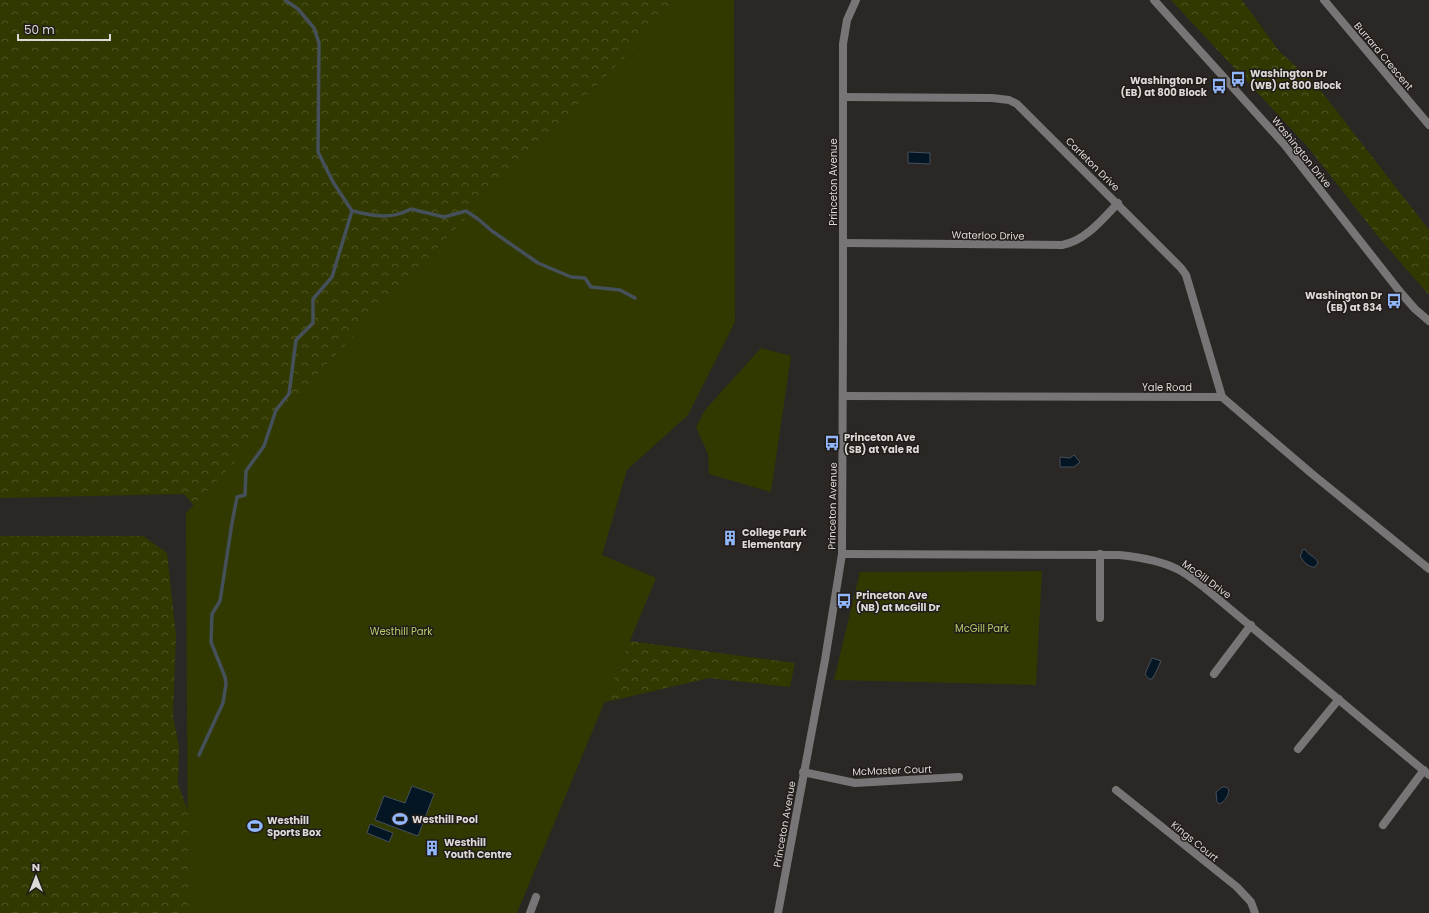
<svg xmlns="http://www.w3.org/2000/svg" width="1429" height="913" font-family="Poppins,sans-serif">
  <style>
    .forest { fill: url(#forest-crowns) }
    .park { fill: #323900 }
    .water { fill: #041524; stroke: #45505a }
    .lines { fill: none; stroke-linecap: round; stroke-linejoin: round }
    .stream { stroke: #45505a; stroke-width: 3.5 }
    .minor { stroke: #787576; stroke-width: 8 }
    .tertiary { stroke: #787576; stroke-width: 8 }
    .labels { text-anchor: middle; stroke-width: 3; stroke-linejoin: round; paint-order: stroke }
    .street-label { font-size: 10px; fill: #dcd9d7; stroke: #221d1a }
    .poi-label { font-size: 10px; font-weight: bold; fill: #dcd9d7; stroke: #221d1a; text-anchor: start }
    .park-label { font-size: 10px; fill: #bacc68; stroke: #221d1a }
  </style>
  <defs>
    <pattern id="forest-crowns" width="20" height="18" patternUnits="userSpaceOnUse"><rect width="20" height="18" fill="#323900"/><path d="M2 6a3 3 0 1 1 6 0M12 15a3 3 0 1 1 6 0" fill="none" stroke="#4f5524"/></pattern>
  </defs>
  <rect width="100%" height="100%" fill="#2b2724"/>
  <path class="forest" d="M 0,0 L 726,0 L 197,509 L 184,494 L 0,498 Z
    M 1171,0 L 1242,0 L 1279,51 L 1318,87 L 1429,230 L 1429,295 L 1380,239 L 1308,147 Z
    M 0,536 L 143,536 L 167,553 L 176,635 L 173,716 L 179,747 L 178,784 L 218,894 L 217,913 L 0,913 Z
    M 614,639 L 795,663 L 790,687 L 709,678 L 602,703 Z"/>
  <path class="park" d="M 681,0 L 734,0 L 735,322 L 688,415 L 627,470 L 602,555 L 656,578 L 517,913 L 188,913 L 186,513 L 462,222 Z
    M 761,348 L 791,356 L 771,492 L 709,474 L 708,454 L 696,427 L 705,410 Z
    M 1042,571 L 1036,685 L 834,680 L 860,572 Z"/>
  <path class="water" d="M 908,152 L 930,153 L 930,164 L 908,163 Z
    M 1074,455 L 1080,462 L 1074,467 L 1060,467 L 1060,457 L 1070,458 Z
    M 1305,549 C 1307,555 1316,556 1318,563 L 1315,567 C 1309,568 1302,561 1300,555 L 1302,553 L 1302,550 Z
    M 1152,658 L 1161,661 L 1155,674 L 1152,679 L 1149,679 L 1145,674 Z
    M 412,786 L 434,794 L 418,836 L 375,820 L 384,796 L 405,803 Z
    M 1222,787 L 1226,787 L 1229,790 C 1228,796 1225,802 1219,804 L 1217,802 L 1216,792 Z
    M 370,824 L 393,833 L 389,842 L 367,833 Z"/>
  <g class="lines">
    <path class="stream" d="M 285,0 L 298,9 L 314,28 L 319,43 L 318,152 L 333,182 L 352,211 C 374,216 390,220 411,209 L 444,217 L 466,211 L 478,219 L 492,231 L 538,263 L 571,277 L 585,278 L 591,287 L 620,290 L 635,298
      M 199,755 L 223,703 L 226,684 L 225,677 L 211,642 L 212,614 L 220,601 L 232,523 L 237,497 L 245,495 L 246,471 L 264,446 L 276,410 L 289,394 L 296,340 L 313,323 L 313,299 L 332,277 L 352,211"/>
    <path class="minor" d="M 1324,0 L 1429,125
      M 843,97 L 992,98 L 1009,100 L 1017,104 L 1181,268 L 1186,275 L 1222,397
      M 843,243 L 1062,245 C 1085,241 1102,220 1118,203
      M 843,396 L 1222,397 L 1311,473 L 1429,569
      M 842,554 L 1119,555 C 1139,557 1159,560 1177,569 C 1191,576 1205,588 1217,598 L 1429,775
      M 1100,618 L 1100,554
      M 1214,674 L 1251,625
      M 1298,749 L 1339,699
      M 803,772 L 855,783 L 959,777
      M 1116,790 L 1237,887 L 1251,902 L 1255,913
      M 1383,825 L 1424,770
      M 530,913 L 536,897"/>
    <path class="tertiary" d="M 1154,0 L 1284,144 L 1401,293 L 1415,309 L 1429,321
      M 778,913 L 825,660 L 842,554 L 843,328 L 843,44 L 847,20 L 856,0"/>
  </g>
  <defs>
    <g id="bus-bare" transform="scale(1.2)"><path d="M-5-6H5V4H4V6H2V4H-2V6H-4V4H-5ZM-3.5-4V0h7V-4ZM-3.5 1.2v1.5H-2V1.2ZM2 1.2v1.5H3.5V1.2Z" fill="#92b7fd" stroke="#221d1a" stroke-width="2.5" paint-order="stroke"/></g>
    <g id="building-bare" transform="scale(1.2)"><path d="M-4-6H4V6H1V3H-1V6H-4ZM-2.5-4.3h1.7v1.8h-1.7ZM.8-4.3h1.7v1.8H.8ZM-2.5-1h1.7V.8h-1.7ZM.8-1h1.7V.8H.8Z" fill="#92b7fd" stroke="#221d1a" stroke-width="2.5" paint-order="stroke"/></g>
    <g id="stadium-bare" transform="scale(1.2)"><path d="M0-5a6.5 5 0 1 0 0 10a6.5 5 0 1 0 0-10ZM-3.5-1.8h7v3.6h-7Z" fill="#92b7fd" stroke="#221d1a" stroke-width="2.5" paint-order="stroke"/></g>
  </defs>
  <g fill-rule="evenodd">
    <use href="#bus-bare" x="1238" y="79"/>
    <use href="#bus-bare" x="1219" y="86"/>
    <use href="#bus-bare" x="1394" y="301"/>
    <use href="#bus-bare" x="832" y="443"/>
    <use href="#building-bare" x="730" y="538"/>
    <use href="#bus-bare" x="844" y="601"/>
    <use href="#stadium-bare" x="400" y="819"/>
    <use href="#stadium-bare" x="255" y="826"/>
    <use href="#building-bare" x="432" y="848"/>
  </g>
  <g class="labels">
    <g class="street-label">
      <text transform="translate(1384 56) rotate(50)" y="4">Burrard Crescent</text>
      <text transform="translate(1302 152) rotate(51)" y="4">Washington Drive</text>
      <text transform="translate(1093 164) rotate(45)" y="4">Carleton Drive</text>
      <text transform="translate(833 182) rotate(-90)" y="4">Princeton Avenue</text>
      <text transform="translate(988 235) rotate(1)" y="4">Waterloo Drive</text>
      <text x="1167" y="391">Yale Road</text>
      <text transform="translate(832 506) rotate(-89)" y="4">Princeton Avenue</text>
      <text transform="translate(1207 579) rotate(36)" y="4">McGill Drive</text>
      <text transform="translate(892 770) rotate(-2)" y="4">McMaster Court</text>
      <text transform="translate(784 824) rotate(-80)" y="4">Princeton Avenue</text>
      <text transform="translate(1195 841) rotate(39)" y="4">Kings Court</text>
    </g>
    <g class="poi-label">
      <text x="1250" y="77">Washington Dr<tspan x="1250" dy="12">(WB) at 800 Block</tspan></text>
      <text x="1207" y="84" text-anchor="end">Washington Dr<tspan x="1207" dy="12">(EB) at 800 Block</tspan></text>
      <text x="1382" y="299" text-anchor="end">Washington Dr<tspan x="1382" dy="12">(EB) at 834</tspan></text>
      <text x="844" y="441">Princeton Ave<tspan x="844" dy="12">(SB) at Yale Rd</tspan></text>
      <text x="742" y="536">College Park<tspan x="742" dy="12">Elementary</tspan></text>
      <text x="856" y="599">Princeton Ave<tspan x="856" dy="12">(NB) at McGill Dr</tspan></text>
      <text x="412" y="823">Westhill Pool</text>
      <text x="267" y="824">Westhill<tspan x="267" dy="12">Sports Box</tspan></text>
      <text x="444" y="846">Westhill<tspan x="444" dy="12">Youth Centre</tspan></text>
    </g>
    <g class="park-label">
      <text x="982" y="632">McGill Park</text>
      <text x="401" y="635">Westhill Park</text>
    </g>
  </g>
  <g transform="translate(36 877)" stroke="#221d1a" stroke-width="3" paint-order="stroke">
  <path d="M0-3L7 15L0 10L-7 15Z" fill="#dcd9d7"/>
  <text y="-6" font-size="11" font-weight="bold" text-anchor="middle" fill="#dcd9d7">N</text>
  </g>
  <path d="M18 34v6h92v-6" fill="none" stroke="#dcd9d7" stroke-width="2"/>
  <text x="24" y="34" font-size="12" fill="#dcd9d7" stroke="#221d1a" stroke-width="3" paint-order="stroke">50 m</text>
</svg>
